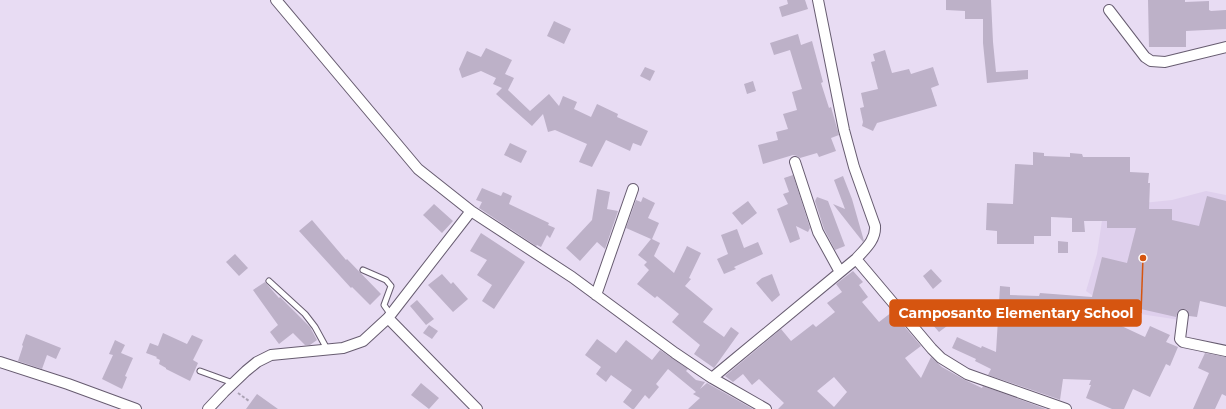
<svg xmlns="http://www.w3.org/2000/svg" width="1226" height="409" font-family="Montserrat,sans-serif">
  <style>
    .built { fill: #dfd0ed }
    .building { fill: #bdb1c8; fill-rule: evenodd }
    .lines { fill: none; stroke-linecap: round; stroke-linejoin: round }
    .lane-casing { stroke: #675c70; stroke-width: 7 }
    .street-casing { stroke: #675c70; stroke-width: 12 }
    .path { stroke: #aba2b4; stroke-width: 2; stroke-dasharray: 3 2; stroke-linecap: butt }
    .lane { stroke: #fff; stroke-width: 5 }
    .street { stroke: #fff; stroke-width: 10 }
    .leader { fill: none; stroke: #d65510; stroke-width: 1.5 }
    .callout-dot { fill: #d65510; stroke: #fff; stroke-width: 1.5 }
    .callout { fill: #d65510; stroke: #d65510; stroke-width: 1.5 }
    .callout-label { font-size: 14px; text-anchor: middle; font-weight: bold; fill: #fff }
  </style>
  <rect width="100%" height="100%" fill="#e8dcf3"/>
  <path class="built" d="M 1206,191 L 1226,195 L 1226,262 L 1190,254 L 1180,320 L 1114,310 L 1086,291 L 1097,254 L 1104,207 L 1172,200 Z"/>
  <path class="building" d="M 787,0 L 805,0 L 808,9 L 782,17 L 779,7 L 788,4 Z
    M 946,0 L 991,0 L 993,42 L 996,72 L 1028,70 L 1028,79 L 987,83 L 983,43 L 983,19 L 965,19 L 965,11 L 946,10 Z
    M 1148,0 L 1185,0 L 1185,2 L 1209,1 L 1209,10 L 1211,11 L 1226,10 L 1226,29 L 1186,31 L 1186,47 L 1149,47 Z
    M 554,21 L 571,29 L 564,44 L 547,36 Z
    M 798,34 L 801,45 L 812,41 L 823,82 L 821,83 L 829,108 L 831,107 L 839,135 L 831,138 L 836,151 L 819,157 L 817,153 L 800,158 L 797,156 L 793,155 L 763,164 L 758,145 L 778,140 L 776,132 L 788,129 L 783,114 L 797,110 L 792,92 L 802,89 L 790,50 L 774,55 L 770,43 Z
    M 486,48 L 512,60 L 505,74 L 514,78 L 508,90 L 530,111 L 549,94 L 559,106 L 563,96 L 577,102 L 574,109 L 591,117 L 597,104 L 618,114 L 617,117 L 648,131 L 641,146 L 633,143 L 630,151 L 606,140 L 592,167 L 579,162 L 587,144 L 555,130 L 548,132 L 543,114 L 532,126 L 496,94 L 502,88 L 493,84 L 496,78 L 481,71 L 462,78 L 459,69 L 467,51 L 481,57 Z
    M 885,50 L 892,73 L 909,69 L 911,74 L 933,67 L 939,85 L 931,88 L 937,106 L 877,123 L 873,131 L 862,126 L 863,122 L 860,108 L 864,107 L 861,93 L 878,89 L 871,62 L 875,61 L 873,54 Z
    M 645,67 L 655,71 L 650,81 L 640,76 Z
    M 753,81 L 756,91 L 747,94 L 744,84 Z
    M 510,143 L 527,151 L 521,163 L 504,155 Z
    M 1033,152 L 1044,153 L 1044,156 L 1070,157 L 1070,153 L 1082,154 L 1083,157 L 1130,157 L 1130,172 L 1149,173 L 1148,183 L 1150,183 L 1149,209 L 1172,209 L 1172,220 L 1199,226 L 1207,196 L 1226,201 L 1226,307 L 1200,301 L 1197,317 L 1189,316 L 1187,310 L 1183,309 L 1178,311 L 1176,317 L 1110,302 L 1109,306 L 1118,311 L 1113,322 L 1145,337 L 1150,326 L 1170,335 L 1166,342 L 1178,347 L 1170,366 L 1166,364 L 1150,397 L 1133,389 L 1124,409 L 1112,409 L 1086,398 L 1091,385 L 1089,385 L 1091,380 L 1063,379 L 1060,400 L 1058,399 L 988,375 L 991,369 L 975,361 L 976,359 L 952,348 L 957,337 L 981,348 L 982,346 L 996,352 L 1000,286 L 1010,287 L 1010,295 L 1039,296 L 1040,293 L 1092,297 L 1102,257 L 1127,263 L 1136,228 L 1107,228 L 1107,221 L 1084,221 L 1085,232 L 1072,232 L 1072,218 L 1051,217 L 1051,236 L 1034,236 L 1034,244 L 997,244 L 997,231 L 986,230 L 987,203 L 1013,204 L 1015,164 L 1033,165 Z
    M 793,175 L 810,228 L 808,232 L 796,226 L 800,239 L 790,243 L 777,209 L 788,204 L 783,194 L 789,192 L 784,178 Z
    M 843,176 L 852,199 L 864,241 L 863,242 L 833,204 L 845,209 L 834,180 Z
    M 482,188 L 501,196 L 503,192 L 512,196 L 509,204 L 549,223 L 548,225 L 555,228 L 550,238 L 547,235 L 541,247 L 537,245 L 536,246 L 479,208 L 482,202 L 476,200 Z
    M 597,189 L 610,192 L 607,209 L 618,211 L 605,249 L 597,242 L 580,261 L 566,248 L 592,220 Z
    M 643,197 L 655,203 L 648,218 L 659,223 L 652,239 L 660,243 L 654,256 L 674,273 L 687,246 L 701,253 L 689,278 L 691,279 L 685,286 L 713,309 L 703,322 L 724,337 L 731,327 L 739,333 L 714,368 L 694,354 L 700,345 L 672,322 L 679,314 L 657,296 L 655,298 L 637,284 L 649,270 L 644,265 L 647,262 L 638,255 L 651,239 L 626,228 L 636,200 L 641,202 Z
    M 817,197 L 828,201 L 845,246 L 835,250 L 824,229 L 815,201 Z
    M 748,201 L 757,213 L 742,225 L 732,213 Z
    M 434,204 L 453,221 L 442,233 L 423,215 Z
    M 312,220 L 346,260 L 347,259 L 381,294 L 370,305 L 352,287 L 351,288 L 299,231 Z
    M 737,229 L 744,248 L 758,242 L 763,254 L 734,267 L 736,269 L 724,274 L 717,259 L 728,254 L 721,235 Z
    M 481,233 L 525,262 L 494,309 L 482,301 L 492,285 L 477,275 L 487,260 L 470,251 Z
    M 1058,241 L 1068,242 L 1068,253 L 1058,253 Z
    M 235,254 L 248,268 L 239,276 L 226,262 Z
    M 931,269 L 942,281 L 933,289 L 923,276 Z
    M 853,271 L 863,282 L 859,285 L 868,297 L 862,302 L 879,322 L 892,312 L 921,346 L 905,358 L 921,378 L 931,357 L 942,367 L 965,380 L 982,388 L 983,386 L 1046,409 L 778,409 L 784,403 L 759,379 L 752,385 L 743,374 L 733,382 L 725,376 L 781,329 L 791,341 L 813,324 L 816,327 L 835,312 L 827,303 L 842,292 L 836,284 ZM 834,377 L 847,392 L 834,407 L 817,391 Z
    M 442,274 L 451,284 L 453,282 L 468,299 L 453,312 L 428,285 Z
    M 772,274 L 780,295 L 772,302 L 756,283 L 762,278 Z
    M 265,282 L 279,298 L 280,297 L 310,327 L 317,340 L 310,345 L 305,345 L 293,333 L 279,344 L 270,332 L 278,325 L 253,290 Z
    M 417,300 L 434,319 L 426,325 L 410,306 Z
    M 941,318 L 947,326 L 939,332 L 932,324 Z
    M 429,325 L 438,331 L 432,339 L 423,333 Z
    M 163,333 L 187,344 L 192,335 L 203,340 L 193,360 L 198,363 L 190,381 L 166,369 L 166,368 L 159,364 L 160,360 L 156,358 L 157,357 L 146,353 L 150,343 L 158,346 Z
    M 26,334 L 61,348 L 56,359 L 47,355 L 42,369 L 18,361 L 23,346 L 22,345 Z
    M 597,339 L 616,353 L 626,340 L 652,360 L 660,350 L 688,369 L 686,371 L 696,380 L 705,382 L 700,389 L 707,383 L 753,409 L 688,409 L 700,398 L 693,394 L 696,392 L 668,369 L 656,384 L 659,387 L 649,399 L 645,395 L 634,409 L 632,409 L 623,402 L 632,390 L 611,375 L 606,382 L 596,374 L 601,367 L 585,355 Z
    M 115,340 L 125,345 L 121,353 L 133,358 L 125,376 L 127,377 L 122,389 L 102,379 L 113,355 L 109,354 Z
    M 1205,353 L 1226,357 L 1226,396 L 1222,394 L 1215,409 L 1193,409 L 1209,373 L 1198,368 Z
    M 421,383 L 439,398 L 429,409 L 411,395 Z
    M 257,394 L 278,409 L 246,409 Z"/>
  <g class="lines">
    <g class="lane-casing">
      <path id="lane" d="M 363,270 L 386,280 L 391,286 L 384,305 L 391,315
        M 269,281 L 305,314 L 315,327 L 327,349
        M 200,371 L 233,383"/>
    </g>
    <g class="street-casing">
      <path id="street" d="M 276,0 L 418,169 L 471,211 L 572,277 L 675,353 L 712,378 L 766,409
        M 818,0 L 844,130 L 854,167 L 875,226 C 876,240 865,249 856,259
        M 1109,10 L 1145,57 L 1151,61 L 1165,62 L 1226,47
        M 795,162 L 818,232 L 840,272
        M 596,295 L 633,189
        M 1183,315 L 1180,339 L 1183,342 L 1226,351
        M 388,318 L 477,409
        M 0,362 L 68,384 L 136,409
        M 712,378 L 856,259 L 932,349 L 941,358 L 967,374 L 1066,409
        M 208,409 L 224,392 L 246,371 L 257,362 L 271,355 L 343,348 L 363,341 L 388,318 L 471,211"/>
    </g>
    <path class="path" d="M 238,393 L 249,401"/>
    <use href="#lane" class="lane"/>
    <use href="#street" class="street"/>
  </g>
  <path class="leader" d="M1143 258L1141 313"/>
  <circle class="callout-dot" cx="1143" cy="258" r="4"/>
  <rect class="callout" x="890" y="300" width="251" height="26" rx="4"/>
  <g class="callout-label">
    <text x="1016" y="318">Camposanto Elementary School</text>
  </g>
</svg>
